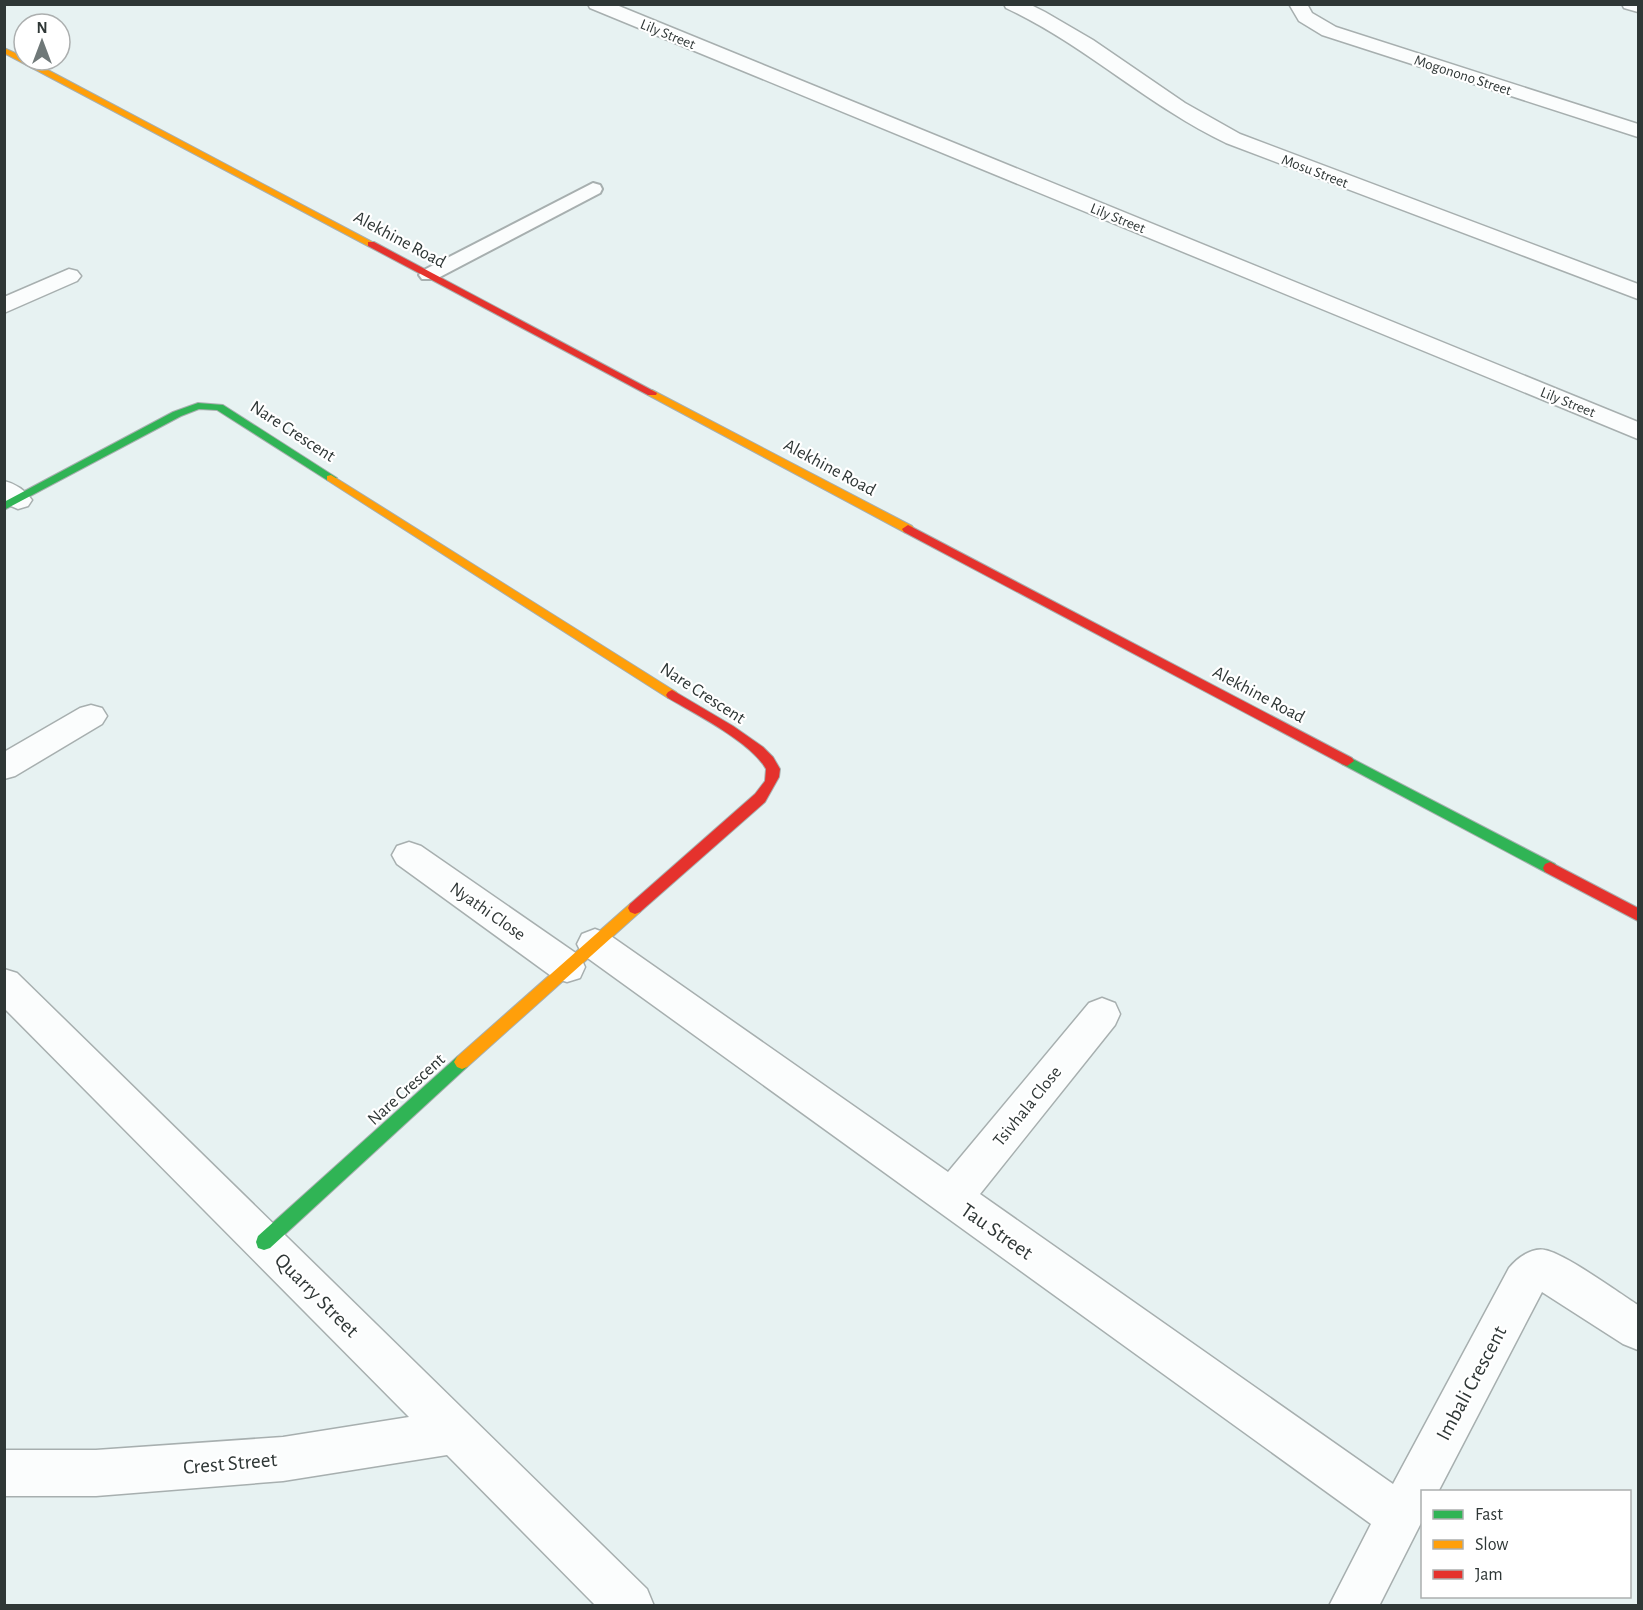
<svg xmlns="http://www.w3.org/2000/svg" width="1643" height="1610" font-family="'Alegreya Sans',sans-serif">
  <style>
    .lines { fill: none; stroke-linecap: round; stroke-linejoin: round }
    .lane-casing { stroke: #a7afaf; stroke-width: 4 }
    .street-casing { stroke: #a7afaf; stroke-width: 3 }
    .fast-casing { stroke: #a7afaf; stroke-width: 2 }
    .slow-casing { stroke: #a7afaf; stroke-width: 2 }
    .jam-casing { stroke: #a7afaf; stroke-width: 2 }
    .lane { fill: #fbfdfd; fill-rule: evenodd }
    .street { fill: #fbfdfd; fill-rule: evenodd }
    .fast { fill: #30b455; fill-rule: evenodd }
    .slow { fill: #ff9f0a; fill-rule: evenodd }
    .jam { fill: #e5322d; fill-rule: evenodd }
    .labels { text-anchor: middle; stroke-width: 4.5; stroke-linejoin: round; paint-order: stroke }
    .far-street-label { font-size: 15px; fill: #2f3736; stroke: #fff }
    .street-label { font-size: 18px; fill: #2f3736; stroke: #fff }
    .near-street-label { font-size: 21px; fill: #2f3736; stroke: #fff }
  </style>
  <rect width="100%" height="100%" fill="#e7f2f2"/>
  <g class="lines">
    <g class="lane-casing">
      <path id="lane" d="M 593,183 L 600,185 L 602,189 L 600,193 L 436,279 L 422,279 L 419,275 L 422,271 Z"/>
    </g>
    <g class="street-casing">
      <path id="street" d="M 588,4 L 614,4 L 1638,422 L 1638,439 L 590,8 Z
        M 1004,4 L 1029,4 L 1045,12 L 1093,40 L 1185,103 L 1240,134 L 1638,284 L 1638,299 L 1226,143 C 1148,106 1085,45 1006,8 Z
        M 1289,4 L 1307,4 L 1312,13 L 1336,27 L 1638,124 L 1638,137 L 1322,35 L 1299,21 Z
        M 1622,4 L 1638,4 L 1638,12 L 1624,8 Z
        M 69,269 L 77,271 L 81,276 L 77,281 L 4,313 L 4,297 Z
        M 4,481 C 16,484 25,490 32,500 L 28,506 L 18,509 L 4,503 Z
        M 91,705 L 102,708 L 107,716 L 102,724 L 15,776 L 4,779 L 4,752 L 80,708 Z
        M 409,842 L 421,846 L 580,956 L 585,967 L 580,978 L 567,982 L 554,978 L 397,864 L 392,855 L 397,846 Z
        M 595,929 L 608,934 L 948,1172 L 1089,1003 L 1102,998 L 1115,1003 L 1120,1014 L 1115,1025 L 980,1194 L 1393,1484 L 1509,1268 C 1517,1258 1532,1247 1545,1250 C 1564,1253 1619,1293 1638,1305 L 1638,1350 L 1623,1344 L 1542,1292 L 1438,1492 L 1422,1492 L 1422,1521 L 1379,1606 L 1329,1606 L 1371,1524 L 582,954 L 577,944 L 582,934 Z
        M 4,969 L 17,973 L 647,1589 L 654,1606 L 596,1606 L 447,1455 L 283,1481 L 96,1496 L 4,1496 L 4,1450 L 96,1450 L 283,1437 L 409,1417 L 4,1008 Z"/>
    </g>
    <g class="fast-casing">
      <path id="fast" d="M 198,403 L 223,405 L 337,478 L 331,481 L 327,480 L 217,410 L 199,409 L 181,416 L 4,510 L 4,502 L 173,412 Z
        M 1347,756 L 1555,864 L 1557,868 L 1555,872 L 1545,872 L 1342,764 L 1340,761 L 1342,758 Z
        M 462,1055 L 467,1057 L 470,1062 L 467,1067 L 270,1248 L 264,1250 L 258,1248 L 256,1242 L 258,1236 L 457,1057 Z"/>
    </g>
    <g class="slow-casing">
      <path id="slow" d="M 4,48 L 24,57 L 24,60 L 29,60 L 376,244 L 368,246 L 4,53 Z
        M 652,390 L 912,526 L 914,529 L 908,533 L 904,532 L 648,395 L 648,391 Z
        M 331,475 L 676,692 L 678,695 L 676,698 L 668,698 L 327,480 L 327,476 Z
        M 635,902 L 640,904 L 642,908 L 640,912 L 467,1067 L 462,1069 L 457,1067 L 454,1062 L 457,1057 L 630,904 Z"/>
    </g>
    <g class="jam-casing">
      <path id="jam" d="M 368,242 L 374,242 L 657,393 L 656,395 L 648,395 L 368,246 Z
        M 908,525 L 1352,758 L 1354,761 L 1347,766 L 1342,764 L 904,532 L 902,529 Z
        M 672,690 L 733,726 L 763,747 L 773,757 L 780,769 L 779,777 L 765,802 L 640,912 L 635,914 L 630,912 L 628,908 L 630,904 L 755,794 L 765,781 L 766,769 C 751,742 695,714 668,698 L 666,695 L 668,692 Z
        M 1550,862 L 1638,908 L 1638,921 L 1545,872 L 1543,868 L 1545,864 Z"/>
    </g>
    <use href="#lane" class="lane"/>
    <use href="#street" class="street"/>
    <use href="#fast" class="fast"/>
    <use href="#slow" class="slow"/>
    <use href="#jam" class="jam"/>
  </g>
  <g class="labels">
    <g class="far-street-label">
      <text transform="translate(668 34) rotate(22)" y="5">Lily Street</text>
      <text transform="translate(1463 75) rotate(18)" y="5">Mogonono Street</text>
      <text transform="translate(1315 171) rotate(21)" y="5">Mosu Street</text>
      <text transform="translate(1118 218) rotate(22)" y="5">Lily Street</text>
      <text transform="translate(1568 402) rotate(22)" y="5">Lily Street</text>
    </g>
    <g class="street-label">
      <text transform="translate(400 239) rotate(28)" y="6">Alekhine Road</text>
      <text transform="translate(293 431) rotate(33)" y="6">Nare Crescent</text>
      <text transform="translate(830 467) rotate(28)" y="6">Alekhine Road</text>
      <text transform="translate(703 693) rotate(33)" y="6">Nare Crescent</text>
      <text transform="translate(1259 694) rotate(28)" y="6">Alekhine Road</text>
      <text transform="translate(488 911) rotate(35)" y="6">Nyathi Close</text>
      <text transform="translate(406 1089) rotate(-42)" y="6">Nare Crescent</text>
      <text transform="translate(1027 1106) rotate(-51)" y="6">Tsivhala Close</text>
    </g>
    <g class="near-street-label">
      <text transform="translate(997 1231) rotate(35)" y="7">Tau Street</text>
      <text transform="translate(317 1295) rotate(45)" y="7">Quarry Street</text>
      <text transform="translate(1471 1383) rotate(-62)" y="7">Imbali Crescent</text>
      <text transform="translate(230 1463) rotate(-5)" y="7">Crest Street</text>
    </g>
  </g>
  <rect width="1643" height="1610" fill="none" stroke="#2f3736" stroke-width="12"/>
  <rect x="1421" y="1490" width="210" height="108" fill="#ffffff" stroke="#acafaf" stroke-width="1.5"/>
  <rect x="1433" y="1510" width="30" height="9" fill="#30b455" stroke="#acafaf" stroke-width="1.5"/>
  <text x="1475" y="1520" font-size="18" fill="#2f3736">Fast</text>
  <rect x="1433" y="1540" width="30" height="9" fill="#ff9f0a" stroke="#acafaf" stroke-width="1.5"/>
  <text x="1475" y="1550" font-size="18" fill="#2f3736">Slow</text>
  <rect x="1433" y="1570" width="30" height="9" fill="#e5322d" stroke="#acafaf" stroke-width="1.5"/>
  <text x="1475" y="1580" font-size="18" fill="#2f3736">Jam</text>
  <g transform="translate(42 42)"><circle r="28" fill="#ffffff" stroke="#acafaf" stroke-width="1.5"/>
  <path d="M0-4.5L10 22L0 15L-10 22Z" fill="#6f7878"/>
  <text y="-9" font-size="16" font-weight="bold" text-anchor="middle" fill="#2f3736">N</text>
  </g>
</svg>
